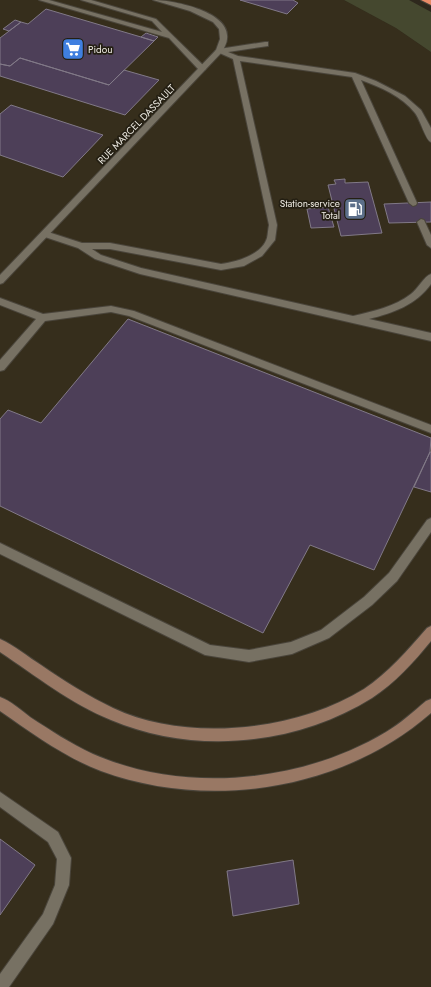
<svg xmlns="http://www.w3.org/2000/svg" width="431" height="987" font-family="Jost,sans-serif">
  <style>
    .built { fill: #362e1c }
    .green { fill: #45482f }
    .building { fill: #4d3f58; stroke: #817987 }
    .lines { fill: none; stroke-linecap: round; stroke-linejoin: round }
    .service-casing { stroke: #4a453b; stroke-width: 2 }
    .minor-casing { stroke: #4a453b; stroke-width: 2 }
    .secondary-casing { stroke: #4a453b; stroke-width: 2 }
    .motorway-casing { stroke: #4a453b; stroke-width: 2 }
    .service { fill: #777163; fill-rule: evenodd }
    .minor { fill: #777163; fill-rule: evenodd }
    .secondary { fill: #997864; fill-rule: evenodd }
    .motorway { fill: #e98a67; fill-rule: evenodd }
    .labels { text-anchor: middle; stroke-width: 3.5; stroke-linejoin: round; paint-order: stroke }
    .far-poi-label { font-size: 10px; fill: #eeebe3; stroke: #241f13; text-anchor: start }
    .far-street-label { font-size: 10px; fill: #eeebe3; stroke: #241f13 }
  </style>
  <rect width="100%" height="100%" fill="#2e281d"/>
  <path class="built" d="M 0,0 L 344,0 L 396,28 L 431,52 L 431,987 L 0,987 Z"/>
  <path class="green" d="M 344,0 L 409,0 L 431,12 L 431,52 L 396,28 Z"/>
  <path class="building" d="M 240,0 L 293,0 L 298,3 L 287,14 Z
    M 46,9 L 141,37 L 154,41 L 109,85 L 20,58 L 10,66 L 0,64 L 0,38 L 21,22 L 28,24 Z
    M 15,20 L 21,22 L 9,31 L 3,29 Z
    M 146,33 L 158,37 L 154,41 L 141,37 Z
    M 20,58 L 109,85 L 124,70 L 159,80 L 125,115 L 0,76 L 0,64 L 10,66 Z
    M 11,105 L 103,135 L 63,177 L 0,155 L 0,114 Z
    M 345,179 L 345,183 L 368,182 L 382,233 L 341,236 L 328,185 L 336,184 L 334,180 Z
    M 431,202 L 431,222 L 389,223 L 384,204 Z
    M 328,207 L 334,227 L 311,228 L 307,209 Z
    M 128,319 L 431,438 L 430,452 L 374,570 L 310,545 L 263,633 L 0,506 L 0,419 L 8,410 L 41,423 Z
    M 430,452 L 431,452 L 431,492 L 414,487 Z
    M 0,839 L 35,865 L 0,915 Z
    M 293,860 L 299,904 L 233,916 L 227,871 Z"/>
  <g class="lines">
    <g class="service-casing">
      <path id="service" d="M 39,0 L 49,0 L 162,32 L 152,21 L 81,0 L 91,0 L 156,19 L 206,68 L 205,70 L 199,70 L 169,38 Z
        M 265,42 L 268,42 L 268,46 L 228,52 L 238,56 L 355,73 L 376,81 L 405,96 L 421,110 L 431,128 L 431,142 C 426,141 420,119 415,113 C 402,96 380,87 361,80 L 417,203 L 416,205 L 413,206 L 409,203 L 352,77 L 240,61 L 277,225 L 275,240 L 262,256 L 244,266 L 221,270 L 110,249 L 92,249 L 101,255 L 141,268 L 353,316 C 374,311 394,307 411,294 C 418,289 424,276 431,274 L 431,284 C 416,305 393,313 369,319 L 431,333 L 431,341 L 140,274 L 95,259 L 78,248 L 42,236 L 41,234 L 45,231 L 82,243 L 110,243 L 221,264 C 236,262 262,255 267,238 C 268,234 268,229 269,225 L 233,59 L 215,51 L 219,49 Z
        M 421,219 L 424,220 L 431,235 L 431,248 L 427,245 L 417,222 Z
        M 0,298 L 43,314 L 111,306 L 134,311 L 431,425 L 431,433 L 129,316 L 111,312 L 45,321 L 4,370 L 0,371 L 0,360 L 36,319 L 0,305 Z
        M 431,518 L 431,532 L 397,581 L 372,605 L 329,638 L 292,654 L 249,662 L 205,655 L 0,554 L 0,543 L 210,645 L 249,650 L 291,642 L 321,630 L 364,597 L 389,573 L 427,520 Z
        M 0,792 L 58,832 L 71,858 L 69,885 L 53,924 L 9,987 L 0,987 L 0,974 L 43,914 L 55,885 L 57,859 L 48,842 L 0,807 Z"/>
    </g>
    <g class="minor-casing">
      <path id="minor" d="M 153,0 C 172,0 231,11 227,39 C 227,43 224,47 223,51 L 3,283 L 0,284 L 0,275 L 216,50 L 220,39 L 219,29 L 213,22 L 190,11 Z"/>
    </g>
    <g class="secondary-casing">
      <path id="secondary" d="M 431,626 L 431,641 C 414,662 395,683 372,698 C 295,746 194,755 111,720 C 71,704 36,676 0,652 L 0,639 C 14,645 28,657 41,665 C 64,681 88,696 113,708 C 187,743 296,731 364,689 C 388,673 408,650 427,628 Z
        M 0,697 C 11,701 21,710 30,717 C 50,730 71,744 93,754 C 184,794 301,783 386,732 C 401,723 413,712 426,701 L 431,699 L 431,713 C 343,790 210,811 101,771 C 64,757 32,733 0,711 Z"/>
    </g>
    <g class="motorway-casing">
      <path id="motorway" d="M 421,0 L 431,0 L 431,5 Z"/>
    </g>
    <use href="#service" class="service"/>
    <use href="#minor" class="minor"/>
    <use href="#secondary" class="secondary"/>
    <use href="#motorway" class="motorway"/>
  </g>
  <defs>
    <g id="supermarket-square" transform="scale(1.15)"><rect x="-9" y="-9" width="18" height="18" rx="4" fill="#3f7fe0" stroke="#241f13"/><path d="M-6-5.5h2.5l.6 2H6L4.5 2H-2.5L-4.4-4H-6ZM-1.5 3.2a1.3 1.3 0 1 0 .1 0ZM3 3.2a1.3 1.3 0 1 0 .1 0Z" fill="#fff"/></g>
    <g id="fuel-square" transform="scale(1.15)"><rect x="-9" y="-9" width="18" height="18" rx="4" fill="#5c6f8a" stroke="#241f13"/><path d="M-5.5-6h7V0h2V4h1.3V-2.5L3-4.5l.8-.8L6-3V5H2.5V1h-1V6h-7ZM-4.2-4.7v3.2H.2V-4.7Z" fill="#fff"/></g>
  </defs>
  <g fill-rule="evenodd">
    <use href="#supermarket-square" x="73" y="49"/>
    <use href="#fuel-square" x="355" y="209"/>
  </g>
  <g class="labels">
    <g class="far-poi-label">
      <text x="88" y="53">Pidou</text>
      <text x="340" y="207" text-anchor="end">Station-service<tspan x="340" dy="12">Total</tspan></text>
    </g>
    <g class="far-street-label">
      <text transform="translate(136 124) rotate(-46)" y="4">RUE MARCEL DASSAULT</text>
    </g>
  </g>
</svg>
